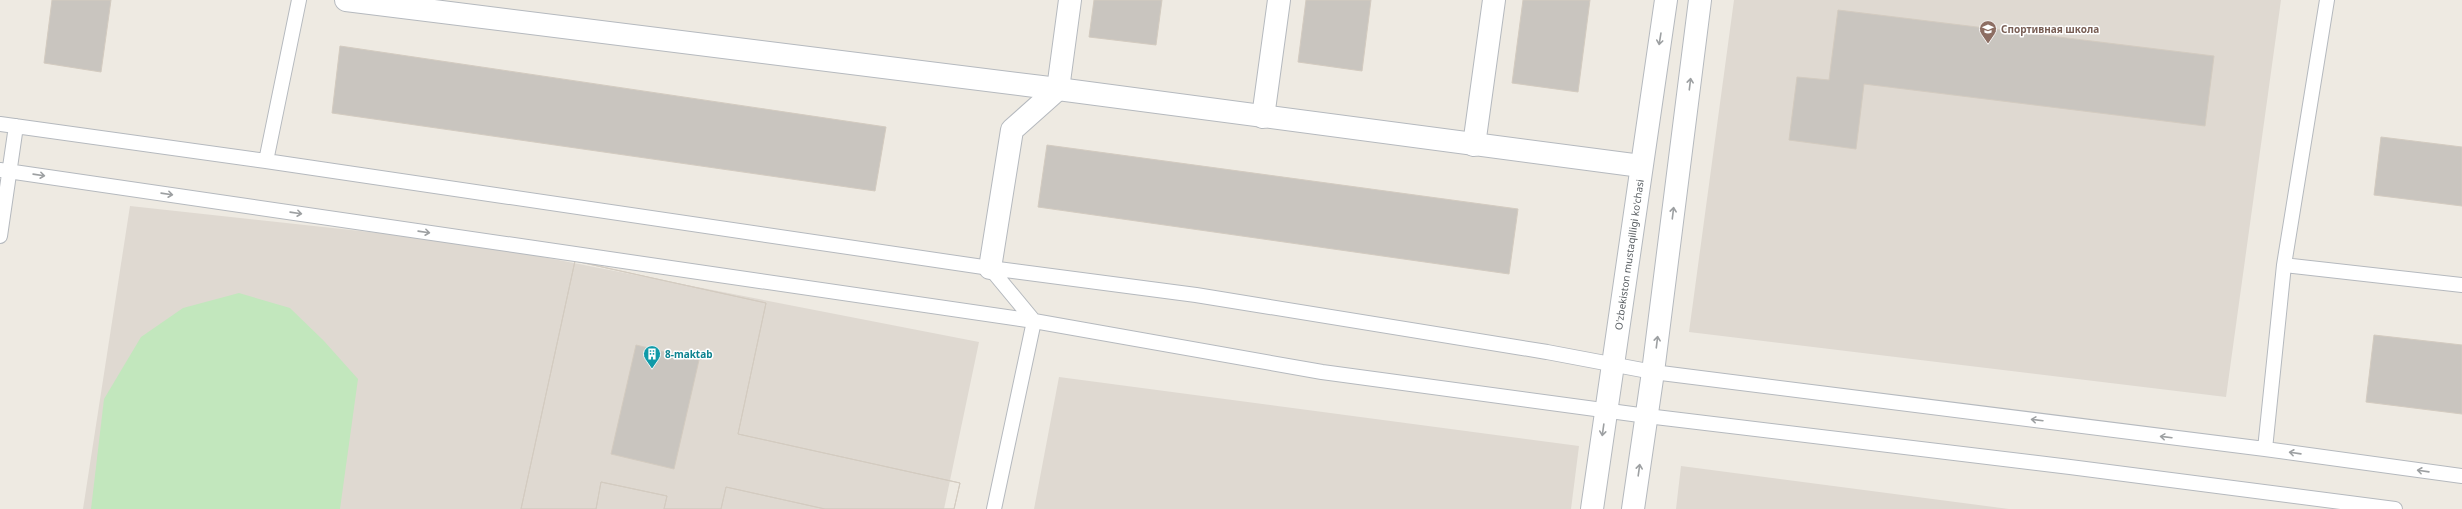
<svg xmlns="http://www.w3.org/2000/svg" width="2462" height="509" font-family="'Noto Sans',sans-serif">
  <style>
    .education { fill: #dfd9d1 }
    .green { fill: #c2e7bd }
    .building { fill: #c9c5bf; stroke: #d3cbc0; fill-rule: evenodd }
    .lines { fill: none; stroke-linecap: round; stroke-linejoin: round }
    .lane-casing { stroke: #b5b9be; stroke-width: 16 }
    .street-casing { stroke: #b5b9be; stroke-width: 24 }
    .lane { stroke: #fff; stroke-width: 14 }
    .street { stroke: #fff; stroke-width: 22 }
    .oneway { stroke: #9da0a2 }
    .labels { text-anchor: middle; stroke-width: 3; stroke-linejoin: round; paint-order: stroke }
    .education-label { font-size: 10px; font-weight: bold; fill: #785e54; stroke: #fff; text-anchor: start }
    .street-label { font-size: 10px; fill: #5b6064; stroke: #fff }
    .culture-label { font-size: 10px; font-weight: bold; fill: #0d838f; stroke: #fff; text-anchor: start }
  </style>
  <rect width="100%" height="100%" fill="#eeeae2"/>
  <path class="education" d="M 1734,0 L 2281,0 L 2226,397 L 1689,332 Z
    M 130,206 L 471,243 L 979,342 L 944,509 L 83,509 Z
    M 1059,377 L 1579,446 L 1571,509 L 1034,509 Z
    M 1681,466 L 2009,509 L 1676,509 Z"/>
  <path class="green" d="M 239,293 L 290,308 L 324,341 L 358,379 L 340,509 L 91,509 L 104,399 L 141,337 L 183,308 Z"/>
  <path class="building" d="M 52,0 L 111,0 L 101,72 L 44,63 Z
    M 1094,0 L 1162,0 L 1156,45 L 1089,37 Z
    M 1306,0 L 1371,0 L 1362,71 L 1298,62 Z
    M 1523,0 L 1590,0 L 1578,92 L 1512,83 Z
    M 1838,10 L 2214,56 L 2205,126 L 1864,84 L 1856,149 L 1789,140 L 1797,77 L 1829,80 Z
    M 340,46 L 886,127 L 875,191 L 332,113 Z
    M 2381,137 L 2462,147 L 2462,206 L 2374,195 Z
    M 1047,145 L 1518,209 L 1509,274 L 1038,207 Z
    M 575,261 L 766,303 L 738,434 L 960,483 L 954,509 L 825,509 L 726,487 L 721,509 L 664,509 L 667,496 L 601,482 L 596,509 L 521,509 ZM 636,345 L 699,360 L 674,469 L 611,454 Z
    M 575,261 L 766,303 L 738,434 L 960,483 L 954,509 L 825,509 L 726,487 L 721,509 L 664,509 L 667,496 L 601,482 L 596,509 L 521,509 Z
    M 2374,335 L 2462,345 L 2462,414 L 2366,402 Z"/>
  <g class="lines">
    <g class="lane-casing">
      <path id="lane" d="M 0,124 L 266,161 L 990,268 L 1196,295 L 1547,352 L 1653,372 L 2265,449 L 2462,476
        M 266,161 L 299,0
        M 0,170 L 1034,321 L 1322,372 L 1647,416 L 2070,467 L 2395,509
        M 0,236 L 16,126
        M 2284,265 L 2462,285
        M 990,268 L 1034,321 L 994,509
        M 2265,449 L 2284,265 L 2327,0"/>
    </g>
    <g class="street-casing">
      <g id="street">
        <path d="M 346,0 L 1058,89 L 1641,166"/>
        <path d="M 1263,117 L 1279,0"/>
        <path d="M 1474,145 L 1494,0"/>
        <path d="M 990,268 L 1012,130 L 1058,89 L 1070,0"/>
        <path id="s1" d="M 1592,509 L 1666,0"/>
        <path d="M 1633,509 L 1653,372 L 1700,0"/>
      </g>
    </g>
    <use href="#lane" class="lane"/>
    <use href="#street" class="street"/>
  </g>
  <defs><path id="oneway-shaft" d="M-6 0H5M1.5-3L5.5 0L1.5 3" fill="none" stroke-width="1.6" stroke-linecap="round" stroke-linejoin="round"/></defs>
  <g class="oneway">
    <use href="#oneway-shaft" transform="translate(1660 39) rotate(99)"/>
    <use href="#oneway-shaft" transform="translate(1690 84) rotate(-83)"/>
    <use href="#oneway-shaft" transform="translate(39 175) rotate(8)"/>
    <use href="#oneway-shaft" transform="translate(167 194) rotate(8)"/>
    <use href="#oneway-shaft" transform="translate(296 213) rotate(8)"/>
    <use href="#oneway-shaft" transform="translate(1673 213) rotate(-83)"/>
    <use href="#oneway-shaft" transform="translate(424 232) rotate(8)"/>
    <use href="#oneway-shaft" transform="translate(1657 342) rotate(-83)"/>
    <use href="#oneway-shaft" transform="translate(2037 420) rotate(-173)"/>
    <use href="#oneway-shaft" transform="translate(1603 430) rotate(98)"/>
    <use href="#oneway-shaft" transform="translate(2166 437) rotate(-173)"/>
    <use href="#oneway-shaft" transform="translate(2295 453) rotate(-172)"/>
    <use href="#oneway-shaft" transform="translate(1639 470) rotate(-82)"/>
    <use href="#oneway-shaft" transform="translate(2423 471) rotate(-172)"/>
  </g>
  <defs>
    <g id="school-pin" transform="scale(0.9)"><path d="M0 17L-7.5 6A9.5 9.5 0 1 1 7.5 6Z" fill="#8d6e63" stroke="#fff"/><path d="M0-5L7-2L0 1L-7-2ZM-4 1L0 2.5L4 1V4Q0 6-4 4Z" fill="#fff"/></g>
    <g id="building-pin" transform="scale(0.9)"><path d="M0 17L-7.5 6A9.5 9.5 0 1 1 7.5 6Z" fill="#0f9aa8" stroke="#fff"/><path d="M-4-6H4V6H1V3H-1V6H-4ZM-2.5-4.3h1.7v1.8h-1.7ZM.8-4.3h1.7v1.8H.8ZM-2.5-1h1.7V.8h-1.7ZM.8-1h1.7V.8H.8Z" fill="#fff"/></g>
  </defs>
  <g fill-rule="evenodd">
    <use href="#school-pin" x="1988" y="29"/>
    <use href="#building-pin" x="652" y="354"/>
  </g>
  <g class="labels">
    <g class="education-label">
      <text x="2001" y="33">Спортивная школа</text>
    </g>
    <g class="street-label">
      <text dy="4" stroke="none"><textPath href="#s1" startOffset="257">O'zbekiston mustaqilligi ko'chasi</textPath></text>
    </g>
    <g class="culture-label">
      <text x="665" y="358">8-maktab</text>
    </g>
  </g>
</svg>
